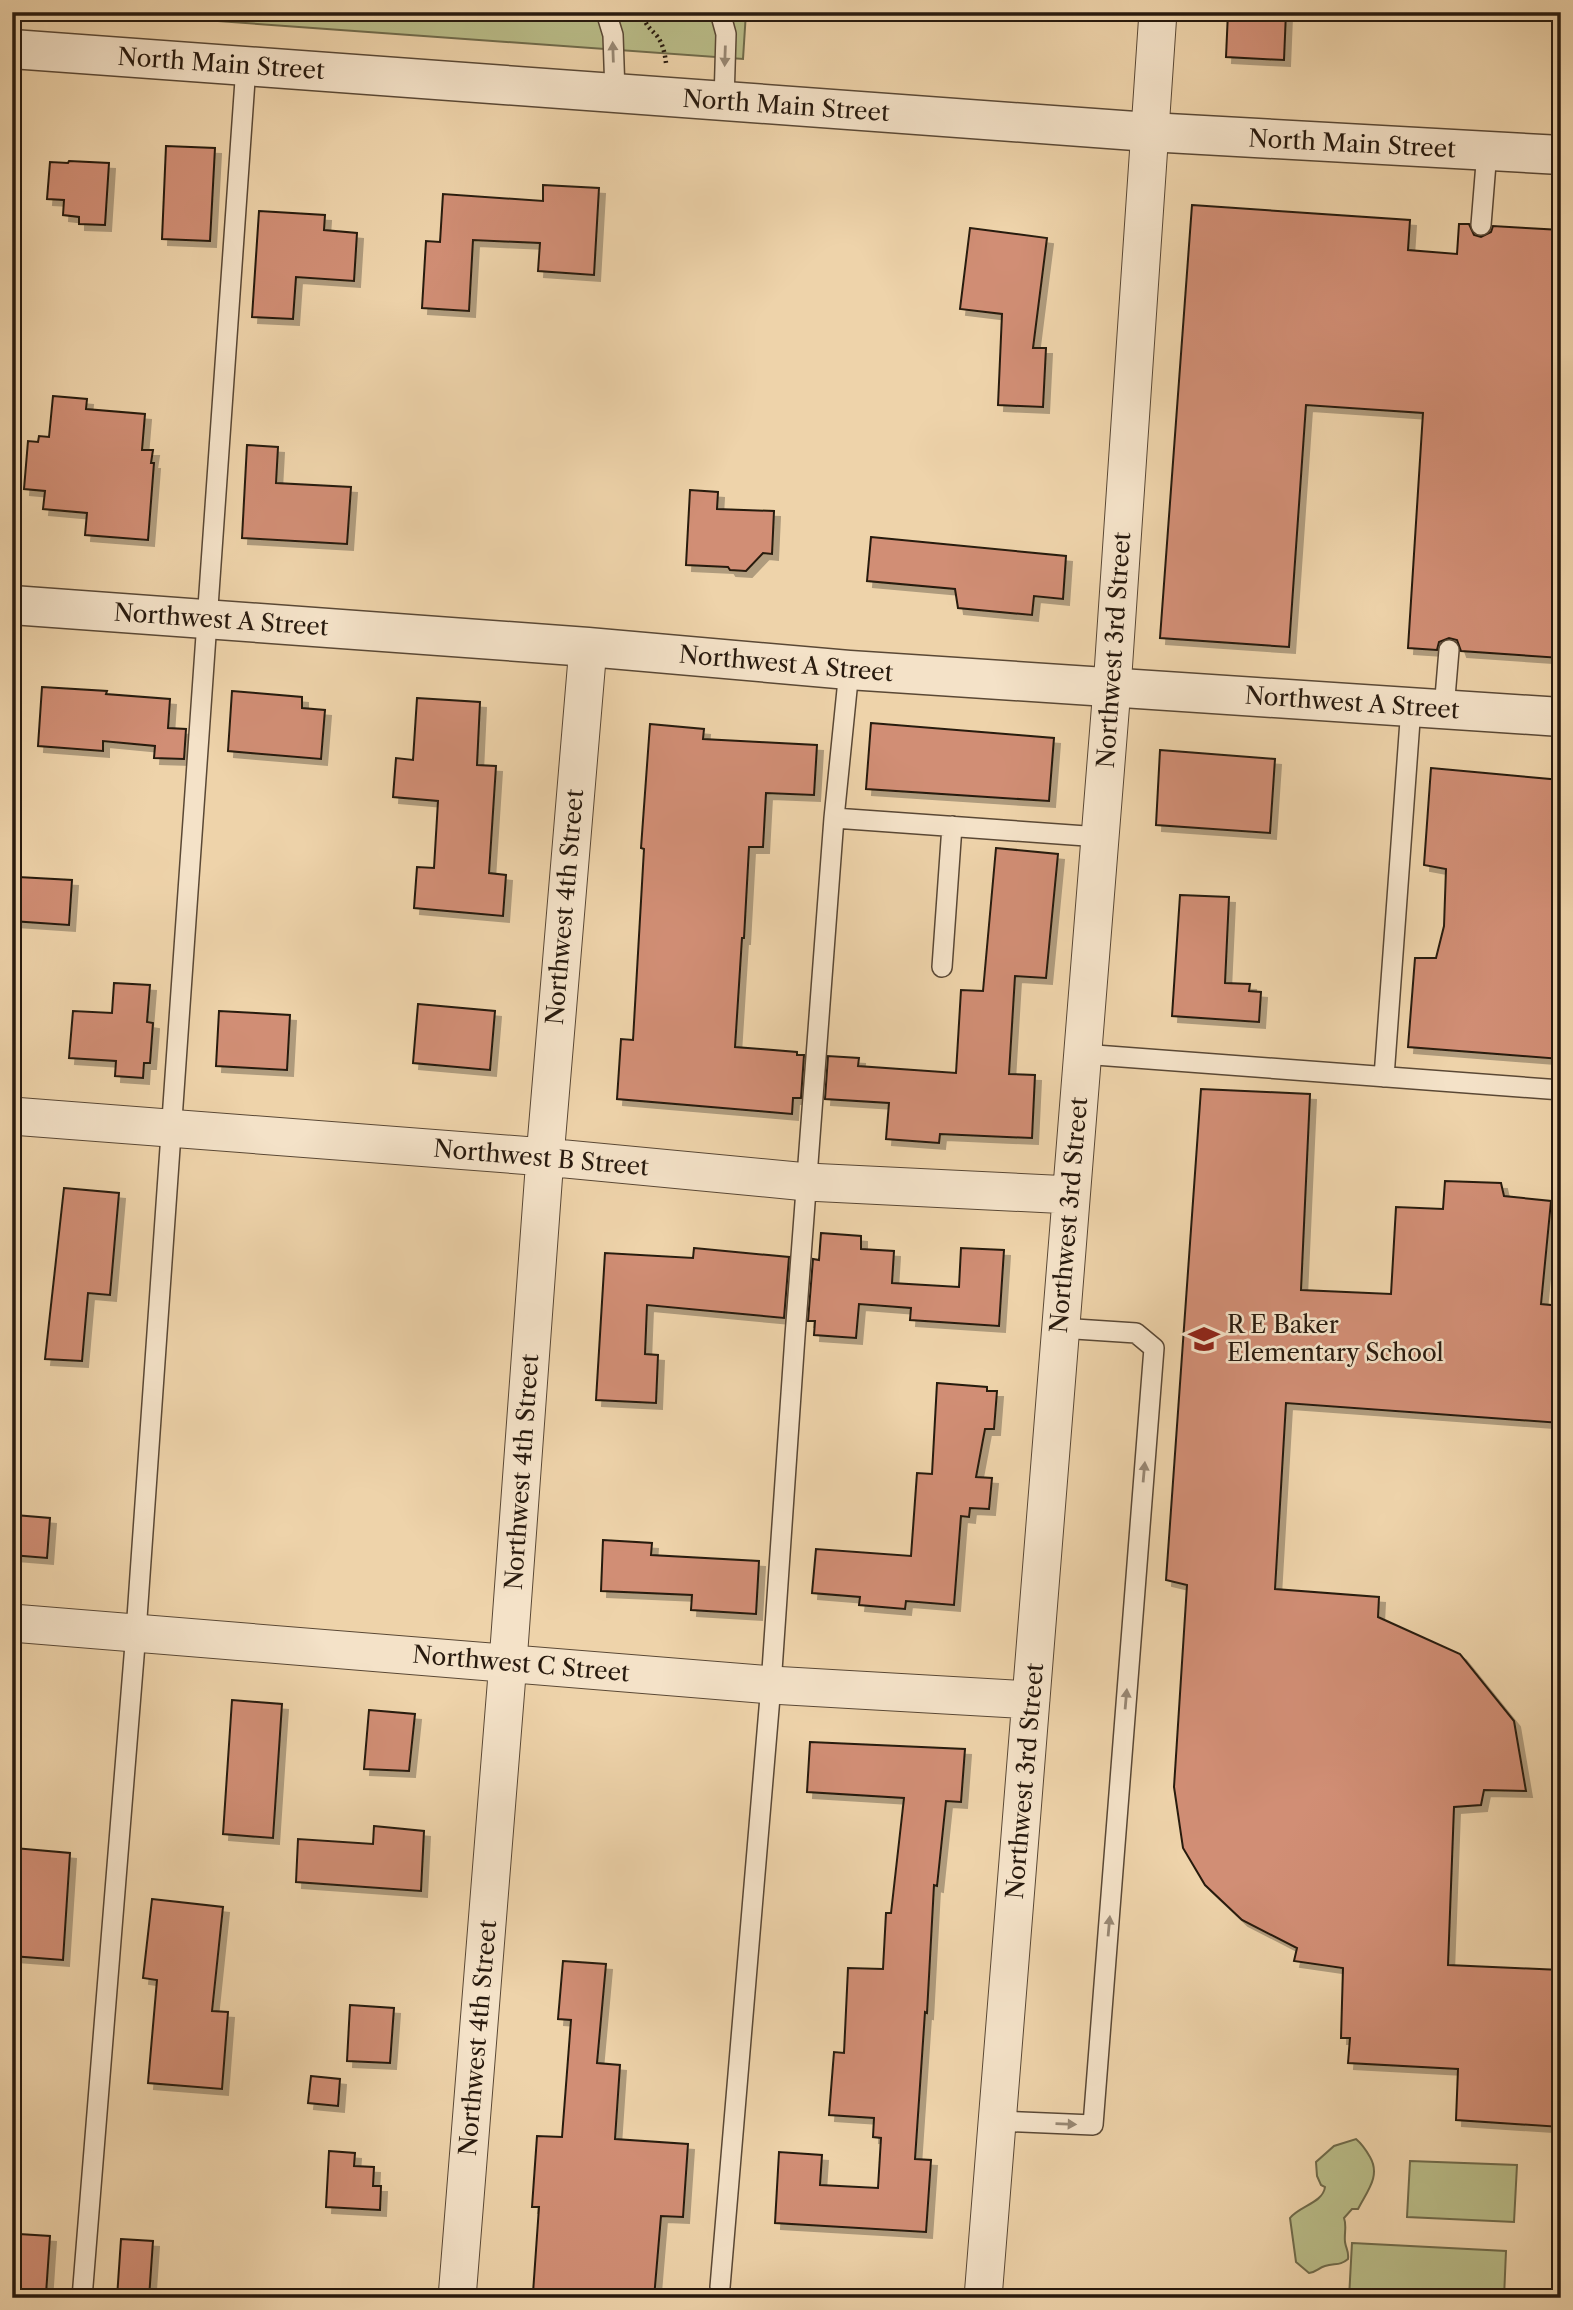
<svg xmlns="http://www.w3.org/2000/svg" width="1573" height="2310" font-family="'Libre Caslon Text',serif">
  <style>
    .green { fill: #b9bc88; stroke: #706b4b; stroke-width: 2 }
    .building { fill: #d18e74; stroke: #281a0e; stroke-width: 2; filter: url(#shadow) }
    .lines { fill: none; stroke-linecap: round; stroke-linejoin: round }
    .service-casing { stroke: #5a4835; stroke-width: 22 }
    .minor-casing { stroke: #5a4835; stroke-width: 39 }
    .tertiary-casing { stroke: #5a4835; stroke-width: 41 }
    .path { stroke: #281a0e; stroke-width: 4.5; stroke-dasharray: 2 3.5; stroke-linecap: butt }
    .service { stroke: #f4e2c8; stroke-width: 19 }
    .minor { stroke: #f4e2c8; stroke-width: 37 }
    .tertiary { stroke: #f4e2c8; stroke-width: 38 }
    .oneway { fill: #988874 }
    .labels { text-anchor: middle; stroke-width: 5; stroke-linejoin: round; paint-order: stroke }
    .street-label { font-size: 24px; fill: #281a0e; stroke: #f4e2c8 }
    .poi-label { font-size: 24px; fill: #281a0e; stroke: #f4e2c8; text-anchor: start }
  </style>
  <defs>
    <filter id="shadow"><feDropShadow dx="6" dy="6" stdDeviation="0" flood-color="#0004"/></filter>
  </defs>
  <rect width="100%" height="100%" fill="#eed3aa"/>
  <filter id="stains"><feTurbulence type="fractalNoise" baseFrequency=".00286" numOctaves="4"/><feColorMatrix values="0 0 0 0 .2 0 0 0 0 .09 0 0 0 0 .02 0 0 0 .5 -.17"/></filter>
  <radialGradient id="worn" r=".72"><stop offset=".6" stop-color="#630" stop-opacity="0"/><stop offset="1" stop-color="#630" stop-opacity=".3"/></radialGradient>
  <path class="green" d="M 93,12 L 746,12 L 743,59 Z
    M 1356,2139 C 1362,2144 1366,2150 1370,2157 C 1381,2176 1367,2191 1358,2209 L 1352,2209 L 1344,2218 C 1347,2226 1344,2233 1345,2242 C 1346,2249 1349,2251 1348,2259 C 1340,2266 1335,2263 1325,2266 C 1318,2268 1317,2272 1309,2273 L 1296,2262 L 1290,2218 C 1299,2206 1323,2203 1325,2187 L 1321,2185 L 1317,2176 L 1316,2162 L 1334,2146 Z
    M 1410,2161 L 1517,2165 L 1514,2222 L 1407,2217 Z
    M 1352,2243 L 1506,2251 L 1504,2298 L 1349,2298 Z"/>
  <path class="building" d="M 1228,12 L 1286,12 L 1284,60 L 1226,57 Z
    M 166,146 L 215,148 L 210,241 L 162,239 Z
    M 69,161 L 109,163 L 105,225 L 79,224 L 79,217 L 63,215 L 64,200 L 47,199 L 50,162 L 68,163 Z
    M 543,185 L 599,188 L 594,275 L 538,271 L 540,243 L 473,240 L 469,311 L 422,308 L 426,241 L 440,242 L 443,194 L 543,201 Z
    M 1192,205 L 1410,220 L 1408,250 L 1457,254 L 1459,224 L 1469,224 L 1474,235 L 1481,237 L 1491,232 L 1493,226 L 1561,230 L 1561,658 L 1461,651 L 1457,640 L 1449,638 L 1439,642 L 1437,650 L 1408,648 L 1423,413 L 1306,405 L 1289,647 L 1160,638 Z
    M 259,211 L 325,215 L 324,230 L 357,233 L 354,281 L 296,277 L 293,319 L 252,317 Z
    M 970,228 L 1047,238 L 1033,348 L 1046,348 L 1043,407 L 998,405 L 1002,314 L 960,309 Z
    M 53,396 L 87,399 L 86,409 L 145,414 L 142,450 L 153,450 L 151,463 L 154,463 L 148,540 L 85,535 L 87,513 L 43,509 L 45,491 L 24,489 L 28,441 L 38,442 L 39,436 L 49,437 Z
    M 247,445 L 278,447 L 276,483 L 351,487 L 347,544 L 242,538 Z
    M 690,490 L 718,492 L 717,509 L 774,511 L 772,554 L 763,553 L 746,571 L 730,570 L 728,567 L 686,565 Z
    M 871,537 L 1066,556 L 1063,599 L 1034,596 L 1032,615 L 958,608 L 955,589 L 867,581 Z
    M 42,687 L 107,691 L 106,694 L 170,699 L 168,728 L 186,729 L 184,759 L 154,758 L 155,746 L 103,741 L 103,751 L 38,746 Z
    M 232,691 L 302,697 L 302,708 L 325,710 L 321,759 L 228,751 Z
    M 417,698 L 480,702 L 477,765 L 496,766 L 489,873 L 506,875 L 503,916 L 414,908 L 417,867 L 434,868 L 438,801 L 393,797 L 396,758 L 413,760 Z
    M 871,723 L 1054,738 L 1049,801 L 866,789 Z
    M 650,724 L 704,729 L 703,739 L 817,745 L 814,795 L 766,793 L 763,847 L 749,847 L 744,938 L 742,938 L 735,1047 L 797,1052 L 797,1055 L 804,1055 L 801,1098 L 793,1098 L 792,1114 L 617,1099 L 621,1039 L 633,1040 L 644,849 L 641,848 Z
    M 1160,750 L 1275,759 L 1270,833 L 1156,825 Z
    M 1431,768 L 1561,780 L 1561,1059 L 1408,1047 L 1415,958 L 1436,958 L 1444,926 L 1446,869 L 1424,865 Z
    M 996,848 L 1058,854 L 1046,978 L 1015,976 L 1009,1074 L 1035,1075 L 1032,1138 L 940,1134 L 939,1143 L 886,1139 L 889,1103 L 825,1099 L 828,1056 L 859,1058 L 858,1066 L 956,1073 L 961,990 L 983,991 Z
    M 18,877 L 72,880 L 69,925 L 12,921 L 12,883 L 17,884 Z
    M 1180,895 L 1229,897 L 1225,983 L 1250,984 L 1249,991 L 1261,992 L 1259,1022 L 1172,1016 Z
    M 114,983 L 150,985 L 147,1022 L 153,1023 L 150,1063 L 144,1063 L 143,1078 L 115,1076 L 116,1061 L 69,1058 L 73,1011 L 112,1013 Z
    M 418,1004 L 495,1011 L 490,1070 L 413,1063 Z
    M 219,1011 L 290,1015 L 287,1070 L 216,1066 Z
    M 1201,1089 L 1310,1094 L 1301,1290 L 1391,1294 L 1396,1207 L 1443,1209 L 1445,1181 L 1501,1183 L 1504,1196 L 1551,1201 L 1541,1304 L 1561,1306 L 1561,1423 L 1286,1403 L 1275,1589 L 1379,1597 L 1378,1617 L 1460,1654 L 1514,1721 L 1526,1791 L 1484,1790 L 1481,1805 L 1454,1807 L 1448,1965 L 1561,1970 L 1561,2127 L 1456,2120 L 1458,2069 L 1348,2063 L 1350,2038 L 1341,2038 L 1343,1968 L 1294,1961 L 1297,1948 L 1242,1920 L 1205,1885 L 1183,1848 L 1174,1787 L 1187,1585 L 1166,1580 Z
    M 64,1188 L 119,1193 L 110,1295 L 88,1293 L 82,1361 L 45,1359 Z
    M 821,1233 L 861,1236 L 861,1249 L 894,1251 L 892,1283 L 959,1287 L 961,1248 L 1004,1250 L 999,1326 L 910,1320 L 911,1308 L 859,1304 L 856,1338 L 814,1335 L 815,1321 L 808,1321 L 813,1259 L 819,1260 Z
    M 694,1248 L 789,1257 L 784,1318 L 647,1305 L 645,1354 L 658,1355 L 656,1403 L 596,1400 L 605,1253 L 693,1258 Z
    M 937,1383 L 987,1387 L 987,1391 L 997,1391 L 994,1429 L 985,1429 L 976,1477 L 992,1478 L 989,1509 L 970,1508 L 969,1517 L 961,1516 L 954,1605 L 906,1601 L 905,1609 L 859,1605 L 860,1597 L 812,1593 L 816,1549 L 911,1556 L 917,1473 L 932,1474 Z
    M 15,1515 L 50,1518 L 47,1558 L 12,1555 Z
    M 603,1540 L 652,1543 L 651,1555 L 759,1561 L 756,1614 L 691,1610 L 692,1595 L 601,1591 Z
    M 232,1700 L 282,1704 L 273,1838 L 223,1834 Z
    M 369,1710 L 415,1714 L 409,1771 L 364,1769 Z
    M 810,1742 L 965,1749 L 961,1802 L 946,1801 L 937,1886 L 934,1885 L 927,2013 L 925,2012 L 915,2159 L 931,2160 L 926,2232 L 775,2223 L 779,2152 L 822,2155 L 820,2185 L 878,2188 L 881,2138 L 873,2137 L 874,2118 L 829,2115 L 834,2052 L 844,2053 L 848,1968 L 883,1969 L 886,1913 L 891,1913 L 904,1798 L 807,1792 Z
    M 374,1826 L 424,1831 L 421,1891 L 296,1882 L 298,1839 L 373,1844 Z
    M 14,1848 L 70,1853 L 63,1960 L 12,1956 Z
    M 152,1899 L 223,1907 L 212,2011 L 228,2012 L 222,2089 L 148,2083 L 157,1980 L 143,1978 Z
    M 563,1961 L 606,1964 L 597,2063 L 620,2065 L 615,2139 L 688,2144 L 683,2217 L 661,2216 L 654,2298 L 602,2298 L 533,2293 L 539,2207 L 532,2207 L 537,2136 L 562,2137 L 571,2020 L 558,2019 Z
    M 350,2005 L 394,2008 L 390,2063 L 347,2061 Z
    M 311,2076 L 340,2079 L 338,2106 L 308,2103 Z
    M 329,2151 L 355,2153 L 354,2166 L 374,2167 L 373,2186 L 381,2186 L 380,2210 L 326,2207 Z
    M 19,2234 L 50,2236 L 46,2294 L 15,2292 Z
    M 121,2239 L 153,2241 L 149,2298 L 117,2298 Z"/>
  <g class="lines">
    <g class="service-casing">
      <path id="service" d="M 606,12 L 613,35 L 615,93
        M 720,12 L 726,34 L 724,101
        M 1481,225 L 1487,151
        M 1444,709 L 1449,650
        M 834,818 L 1100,837
        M 942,967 L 952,826
        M 1082,1054 L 1561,1090
        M 1384,1077 L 1411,707
        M 997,2121 L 1093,2125 L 1154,1348 L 1136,1333 L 1060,1328
        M 720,2287 L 771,1685 L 795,1336 L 834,818 L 849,670
        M 82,2298 L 136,1632 L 246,66"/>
    </g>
    <g class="minor-casing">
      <path id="minor" d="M 12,1116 L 545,1157 L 807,1182 L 1071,1195
        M 12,1623 L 771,1685 L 1031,1700
        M 457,2298 L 508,1662 L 545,1157 L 588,647
        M 983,2298 L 1112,688 L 1158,12"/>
    </g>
    <g class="tertiary-casing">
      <path id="tertiary" d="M 12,49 L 1149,132 L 1561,155
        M 12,605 L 588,647 L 849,670 L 1561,717"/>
    </g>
    <path class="path" d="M 491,12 L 499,16
      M 644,12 C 643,24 650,28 657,36 C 663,44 665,54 666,63"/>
    <use href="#service" class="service"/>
    <use href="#minor" class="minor"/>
    <use href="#tertiary" class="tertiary"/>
  </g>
  <defs><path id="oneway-solid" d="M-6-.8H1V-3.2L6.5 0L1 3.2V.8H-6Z" transform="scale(1.75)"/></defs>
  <g class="oneway">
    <use href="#oneway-solid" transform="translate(613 52) rotate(-92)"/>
    <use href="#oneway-solid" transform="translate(725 56) rotate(92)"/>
    <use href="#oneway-solid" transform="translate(1144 1472) rotate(-85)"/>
    <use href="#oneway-solid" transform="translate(1126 1699) rotate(-85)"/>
    <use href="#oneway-solid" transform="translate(1109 1926) rotate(-85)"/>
    <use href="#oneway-solid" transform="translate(1066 2124) rotate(2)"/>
  </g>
  <defs>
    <g id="school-bare" transform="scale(2.415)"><path d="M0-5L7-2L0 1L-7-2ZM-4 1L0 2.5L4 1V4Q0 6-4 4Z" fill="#8f2418" stroke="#f4e2c8" stroke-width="2.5" paint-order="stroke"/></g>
  </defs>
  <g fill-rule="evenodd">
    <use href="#school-bare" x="1204" y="1339"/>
  </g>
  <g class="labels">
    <g class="street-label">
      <text transform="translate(221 64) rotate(4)" y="8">North Main Street</text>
      <text transform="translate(786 106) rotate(4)" y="8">North Main Street</text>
      <text transform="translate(1352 144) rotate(3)" y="8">North Main Street</text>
      <text transform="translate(221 620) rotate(4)" y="8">Northwest A Street</text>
      <text transform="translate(1114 650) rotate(-86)" y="8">Northwest 3rd Street</text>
      <text transform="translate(786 664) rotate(5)" y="8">Northwest A Street</text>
      <text transform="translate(1352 703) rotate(4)" y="8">Northwest A Street</text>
      <text transform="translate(565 907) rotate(-85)" y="8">Northwest 4th Street</text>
      <text transform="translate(541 1158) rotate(5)" y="8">Northwest B Street</text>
      <text transform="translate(1069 1215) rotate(-85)" y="8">Northwest 3rd Street</text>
      <text transform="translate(522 1472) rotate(-86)" y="8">Northwest 4th Street</text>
      <text transform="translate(521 1664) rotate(5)" y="8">Northwest C Street</text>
      <text transform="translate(1025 1781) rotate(-85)" y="8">Northwest 3rd Street</text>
      <text transform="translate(478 2038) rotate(-85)" y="8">Northwest 4th Street</text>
    </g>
    <g class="poi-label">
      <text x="1227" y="1333">R E Baker<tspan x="1227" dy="28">Elementary School</tspan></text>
    </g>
  </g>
  <rect width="1573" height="2310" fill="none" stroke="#eed3aa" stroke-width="42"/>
  <rect x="14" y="14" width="1545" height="2282" fill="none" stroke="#281a0e" stroke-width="3.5"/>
  <rect x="21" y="21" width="1531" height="2268" fill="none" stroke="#281a0e" stroke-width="2"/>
  <rect width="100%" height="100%" filter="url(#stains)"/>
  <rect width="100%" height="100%" fill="url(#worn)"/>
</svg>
